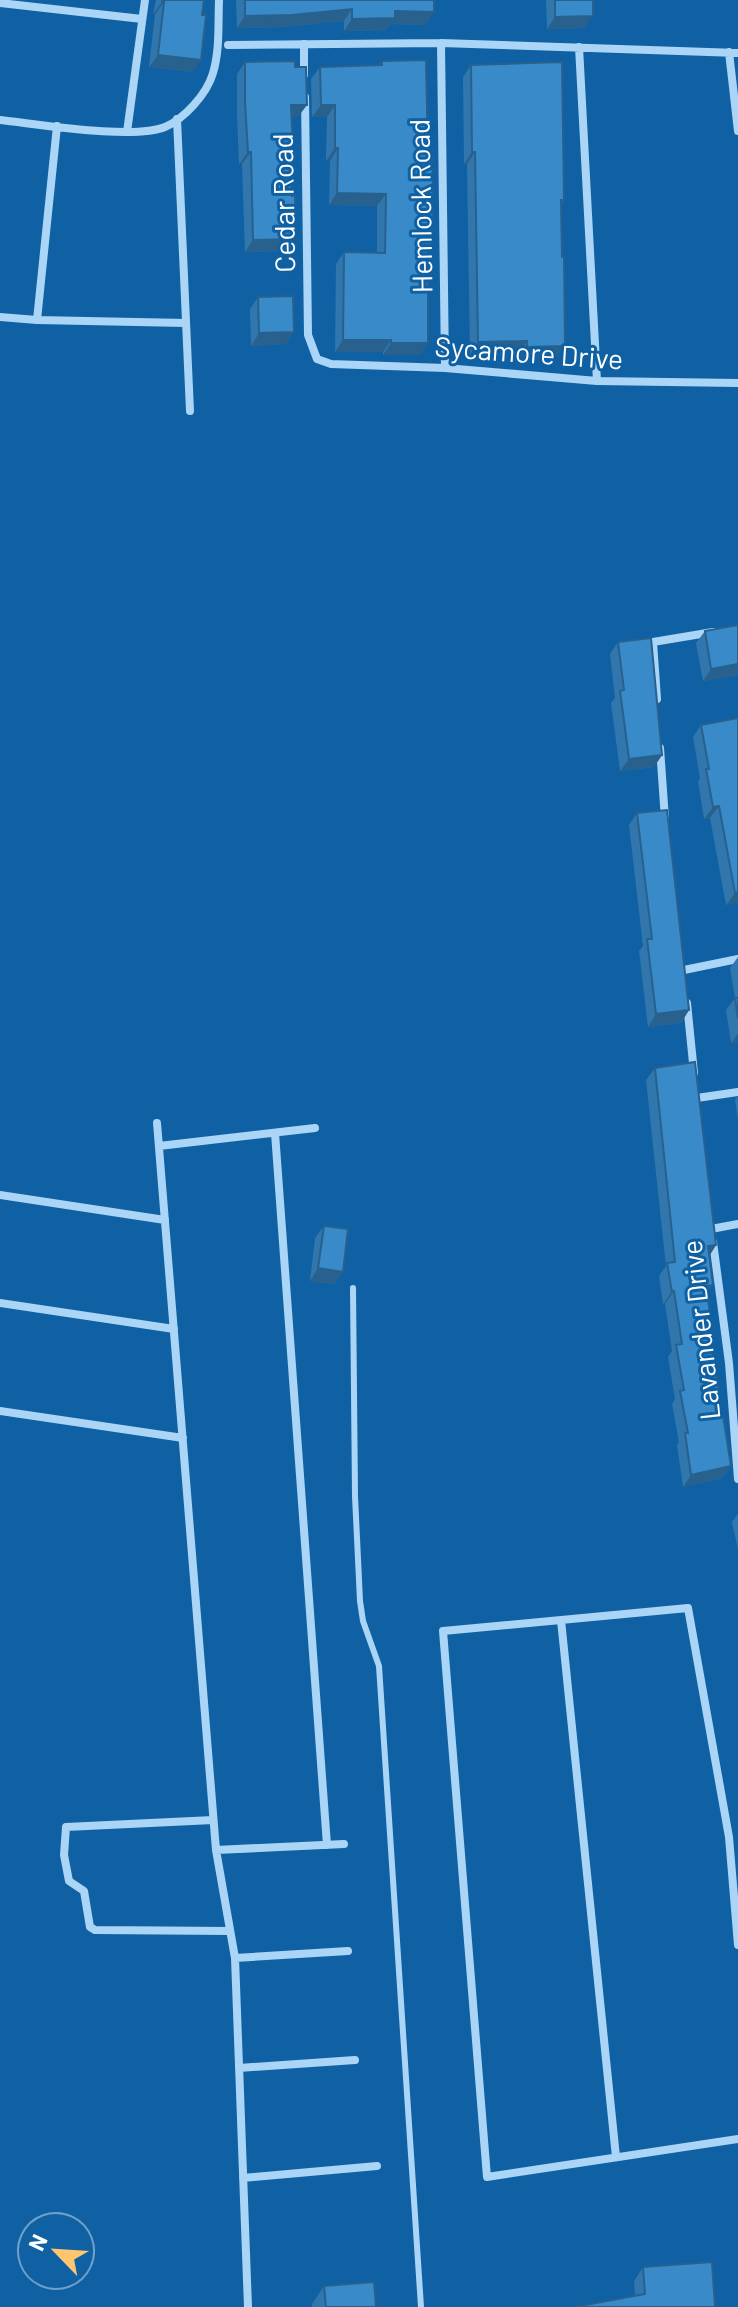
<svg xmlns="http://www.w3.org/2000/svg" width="738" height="2307" font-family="Barlow,sans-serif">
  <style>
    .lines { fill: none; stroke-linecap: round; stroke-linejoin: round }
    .service { stroke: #aad5f6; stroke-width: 6 }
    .minor { stroke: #aad5f6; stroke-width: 8 }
    .wall { fill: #3177ad }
    .shaded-wall { fill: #28618d }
    .building { fill: #398ac9; stroke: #28618d; stroke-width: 2 }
    .labels { text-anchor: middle; stroke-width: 6; stroke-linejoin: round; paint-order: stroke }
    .street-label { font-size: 28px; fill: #fff; stroke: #1061a3 }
  </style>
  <rect width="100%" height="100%" fill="#1061a3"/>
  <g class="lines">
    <path class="service" d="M 353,1288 L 355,1496 L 360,1601 L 363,1621 L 379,1666 L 421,2307"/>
    <path class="minor" d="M 0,3 L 142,19
      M 441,43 L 445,368
      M 304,44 L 304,75
      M 228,45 L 441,43 L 738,53
      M 579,47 L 597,381
      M 729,52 L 738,131
      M 305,97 L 308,335 L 317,359 L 331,364 L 445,368 L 597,381 L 738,383
      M 177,119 L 190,411
      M 0,120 C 38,124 133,140 165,127 C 184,119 207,94 213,73 C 220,50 218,24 219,0
      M 127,132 L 145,0
      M 0,317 L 37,320 L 186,323
      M 37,320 L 57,126
      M 657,699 L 653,642 L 713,632
      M 660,748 L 665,819
      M 684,970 L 738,959
      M 687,1003 L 694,1073
      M 697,1098 L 738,1092
      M 157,1123 L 216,1850 L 235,1958 L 248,2307
      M 275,1133 L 327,1845
      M 159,1146 L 315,1128
      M 0,1195 L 165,1220
      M 711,1229 L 738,1224
      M 713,1242 L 729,1363 L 738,1479
      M 0,1303 L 174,1329
      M 0,1411 L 183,1438
      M 561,1620 L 616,2157
      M 213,1820 L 66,1827 L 64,1855 L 69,1881 L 84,1891 L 90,1927 L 95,1930 L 230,1931
      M 216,1850 L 344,1844
      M 738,1945 L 729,1837 L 688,1608 L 443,1631 L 487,2177 L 738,2139
      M 235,1958 L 348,1951
      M 239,2068 L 355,2060
      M 243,2178 L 377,2166"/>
  </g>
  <path class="wall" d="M 156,0 L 204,0 L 192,72 L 149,67 L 155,14 L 153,14 Z
    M 236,0 L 434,0 L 426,25 L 391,24 L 386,30 L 344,31 L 344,21 L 283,27 L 237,28 Z
    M 546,0 L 593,0 L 584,28 L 547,29 Z
    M 382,61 L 428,158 L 432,247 L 428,253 L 420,355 L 383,355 L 383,352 L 335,352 L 336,264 L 344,252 L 377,252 L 377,206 L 329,205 L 330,161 L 326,161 L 327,117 L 312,117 L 311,79 L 320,67 L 379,65 Z
    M 245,62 L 298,117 L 291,117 L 293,149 L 290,153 L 287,251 L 245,252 L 242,164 L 239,164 L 237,114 L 237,74 Z
    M 471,65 L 564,200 L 561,204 L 556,359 L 518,359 L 518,353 L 470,354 L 467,164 L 464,164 L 463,77 Z
    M 258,297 L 286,344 L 251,346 L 250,309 Z
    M 705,631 L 738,675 L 703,681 L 696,643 Z
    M 618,642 L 662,755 L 654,767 L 620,771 L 611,703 L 615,698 L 610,654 Z
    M 738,718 L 738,902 L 726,905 L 710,818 L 704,819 L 698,781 L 700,778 L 693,737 L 701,725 Z
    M 637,813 L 689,1010 L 681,1023 L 648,1027 L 639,951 L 643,946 L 629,825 Z
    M 738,957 L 738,1042 L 731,1043 L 726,1010 L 735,998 L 730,968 Z
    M 655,1068 L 716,1245 L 709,1256 L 707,1294 L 713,1334 L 711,1337 L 731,1466 L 722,1478 L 683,1487 L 677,1445 L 679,1442 L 672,1404 L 675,1399 L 668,1357 L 672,1351 L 665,1304 L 663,1304 L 659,1276 L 666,1266 L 646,1080 Z
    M 738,1096 L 738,1120 L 735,1100 Z
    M 324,1226 L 334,1284 L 310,1281 L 315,1238 Z
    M 738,1514 L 738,1549 L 732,1522 Z
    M 643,2267 L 715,2307 L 635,2296 L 634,2281 Z
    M 324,2286 L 376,2307 L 312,2307 L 312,2304 Z"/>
  <path class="shaded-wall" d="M 162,2 L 164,2 L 155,14 L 153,14 Z
    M 352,9 L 344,21 L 283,27 L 237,28 L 245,16 Z
    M 395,11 L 434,12 L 426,25 L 391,24 L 386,30 L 344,31 L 352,19 Z
    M 593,16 L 584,28 L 547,29 L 555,17 Z
    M 158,55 L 201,60 L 192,72 L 149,67 Z
    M 291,105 L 307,105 L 298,117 L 282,117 Z
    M 321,105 L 335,105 L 327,117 L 312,117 Z
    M 335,148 L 338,148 L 330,161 L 326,161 Z
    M 248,152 L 251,152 L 242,164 L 239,164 Z
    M 472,152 L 475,152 L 467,164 L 464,164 Z
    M 337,193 L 386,194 L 377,206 L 329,205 Z
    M 296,239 L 287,251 L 245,252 L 253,240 Z
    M 294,332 L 286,344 L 251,346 L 259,333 Z
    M 343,340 L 391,340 L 383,352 L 335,352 Z
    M 527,341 L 518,353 L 470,354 L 478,342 Z
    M 391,343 L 428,343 L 420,355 L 383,355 Z
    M 565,346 L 556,359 L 518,359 L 527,347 Z
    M 738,664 L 738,675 L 703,681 L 711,669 Z
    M 662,755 L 654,767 L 620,771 L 629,759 Z
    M 719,806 L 710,818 L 704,819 L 713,807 Z
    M 738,892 L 738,902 L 726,905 L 735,893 Z
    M 689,1010 L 681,1023 L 648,1027 L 656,1014 Z
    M 738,1034 L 738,1042 L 731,1043 Z
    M 716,1245 L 708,1258 L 708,1246 Z
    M 318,1268 L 343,1272 L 334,1284 L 310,1281 Z
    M 713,1285 L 705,1297 L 706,1286 Z
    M 674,1291 L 665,1304 L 663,1304 L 672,1292 Z
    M 731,1466 L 722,1478 L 683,1487 L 691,1475 Z"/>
  <path class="building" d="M 162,0 L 204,0 L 202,15 L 206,15 L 201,60 L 158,55 L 164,2 L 162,2 Z
    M 245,0 L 434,0 L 434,12 L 395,11 L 395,18 L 352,19 L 352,9 L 292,15 L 245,16 Z
    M 555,0 L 593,0 L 593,16 L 555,17 Z
    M 426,60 L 428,158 L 432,158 L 433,193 L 432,247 L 428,247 L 428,343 L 391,343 L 391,340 L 343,340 L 344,252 L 385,253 L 386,194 L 337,193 L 338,148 L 335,148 L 335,105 L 321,105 L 320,67 L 382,65 L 382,61 Z
    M 295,61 L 295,67 L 306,67 L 307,105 L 291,105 L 293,149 L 290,149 L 292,196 L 295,196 L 296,239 L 253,240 L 251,152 L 248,152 L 245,102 L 245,62 Z
    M 562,62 L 564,200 L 561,200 L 562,257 L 564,257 L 565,346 L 527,347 L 527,341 L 478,342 L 475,152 L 472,152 L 471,65 Z
    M 293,296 L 294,332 L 259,333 L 258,297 Z
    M 738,625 L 738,664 L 711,669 L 705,631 Z
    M 651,638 L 662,755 L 629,759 L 620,691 L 624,690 L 618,642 Z
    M 738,718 L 738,892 L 735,893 L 719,806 L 713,807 L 706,769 L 709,769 L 701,725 Z
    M 667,810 L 689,1010 L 656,1014 L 647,939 L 652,939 L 637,813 Z
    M 735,998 L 738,998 L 738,1019 Z
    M 695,1062 L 716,1245 L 708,1246 L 713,1285 L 706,1286 L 713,1334 L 710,1334 L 731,1466 L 691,1475 L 685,1433 L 688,1433 L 680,1391 L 684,1390 L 676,1345 L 682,1344 L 674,1291 L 672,1292 L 667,1263 L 675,1262 L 655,1068 Z
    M 324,1226 L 348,1229 L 343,1272 L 318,1268 Z
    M 712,2262 L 715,2307 L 575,2307 L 645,2294 L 643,2267 Z
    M 374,2282 L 376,2307 L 326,2307 L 324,2286 Z"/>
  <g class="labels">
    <g class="street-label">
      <text transform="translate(284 203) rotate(-91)" y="10">Cedar Road</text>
      <text transform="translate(421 206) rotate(-91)" y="10">Hemlock Road</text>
      <text transform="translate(529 353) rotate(4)" y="10">Sycamore Drive</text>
      <text transform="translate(701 1330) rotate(-96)" y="10">Lavander Drive</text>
    </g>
  </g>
  <g transform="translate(56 2251) rotate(295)"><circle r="38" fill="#1061a3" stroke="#70a0c8" stroke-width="2"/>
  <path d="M0-6L14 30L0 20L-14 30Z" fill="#ffc56f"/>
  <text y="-12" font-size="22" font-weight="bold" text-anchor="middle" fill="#ffffff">N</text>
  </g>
</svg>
